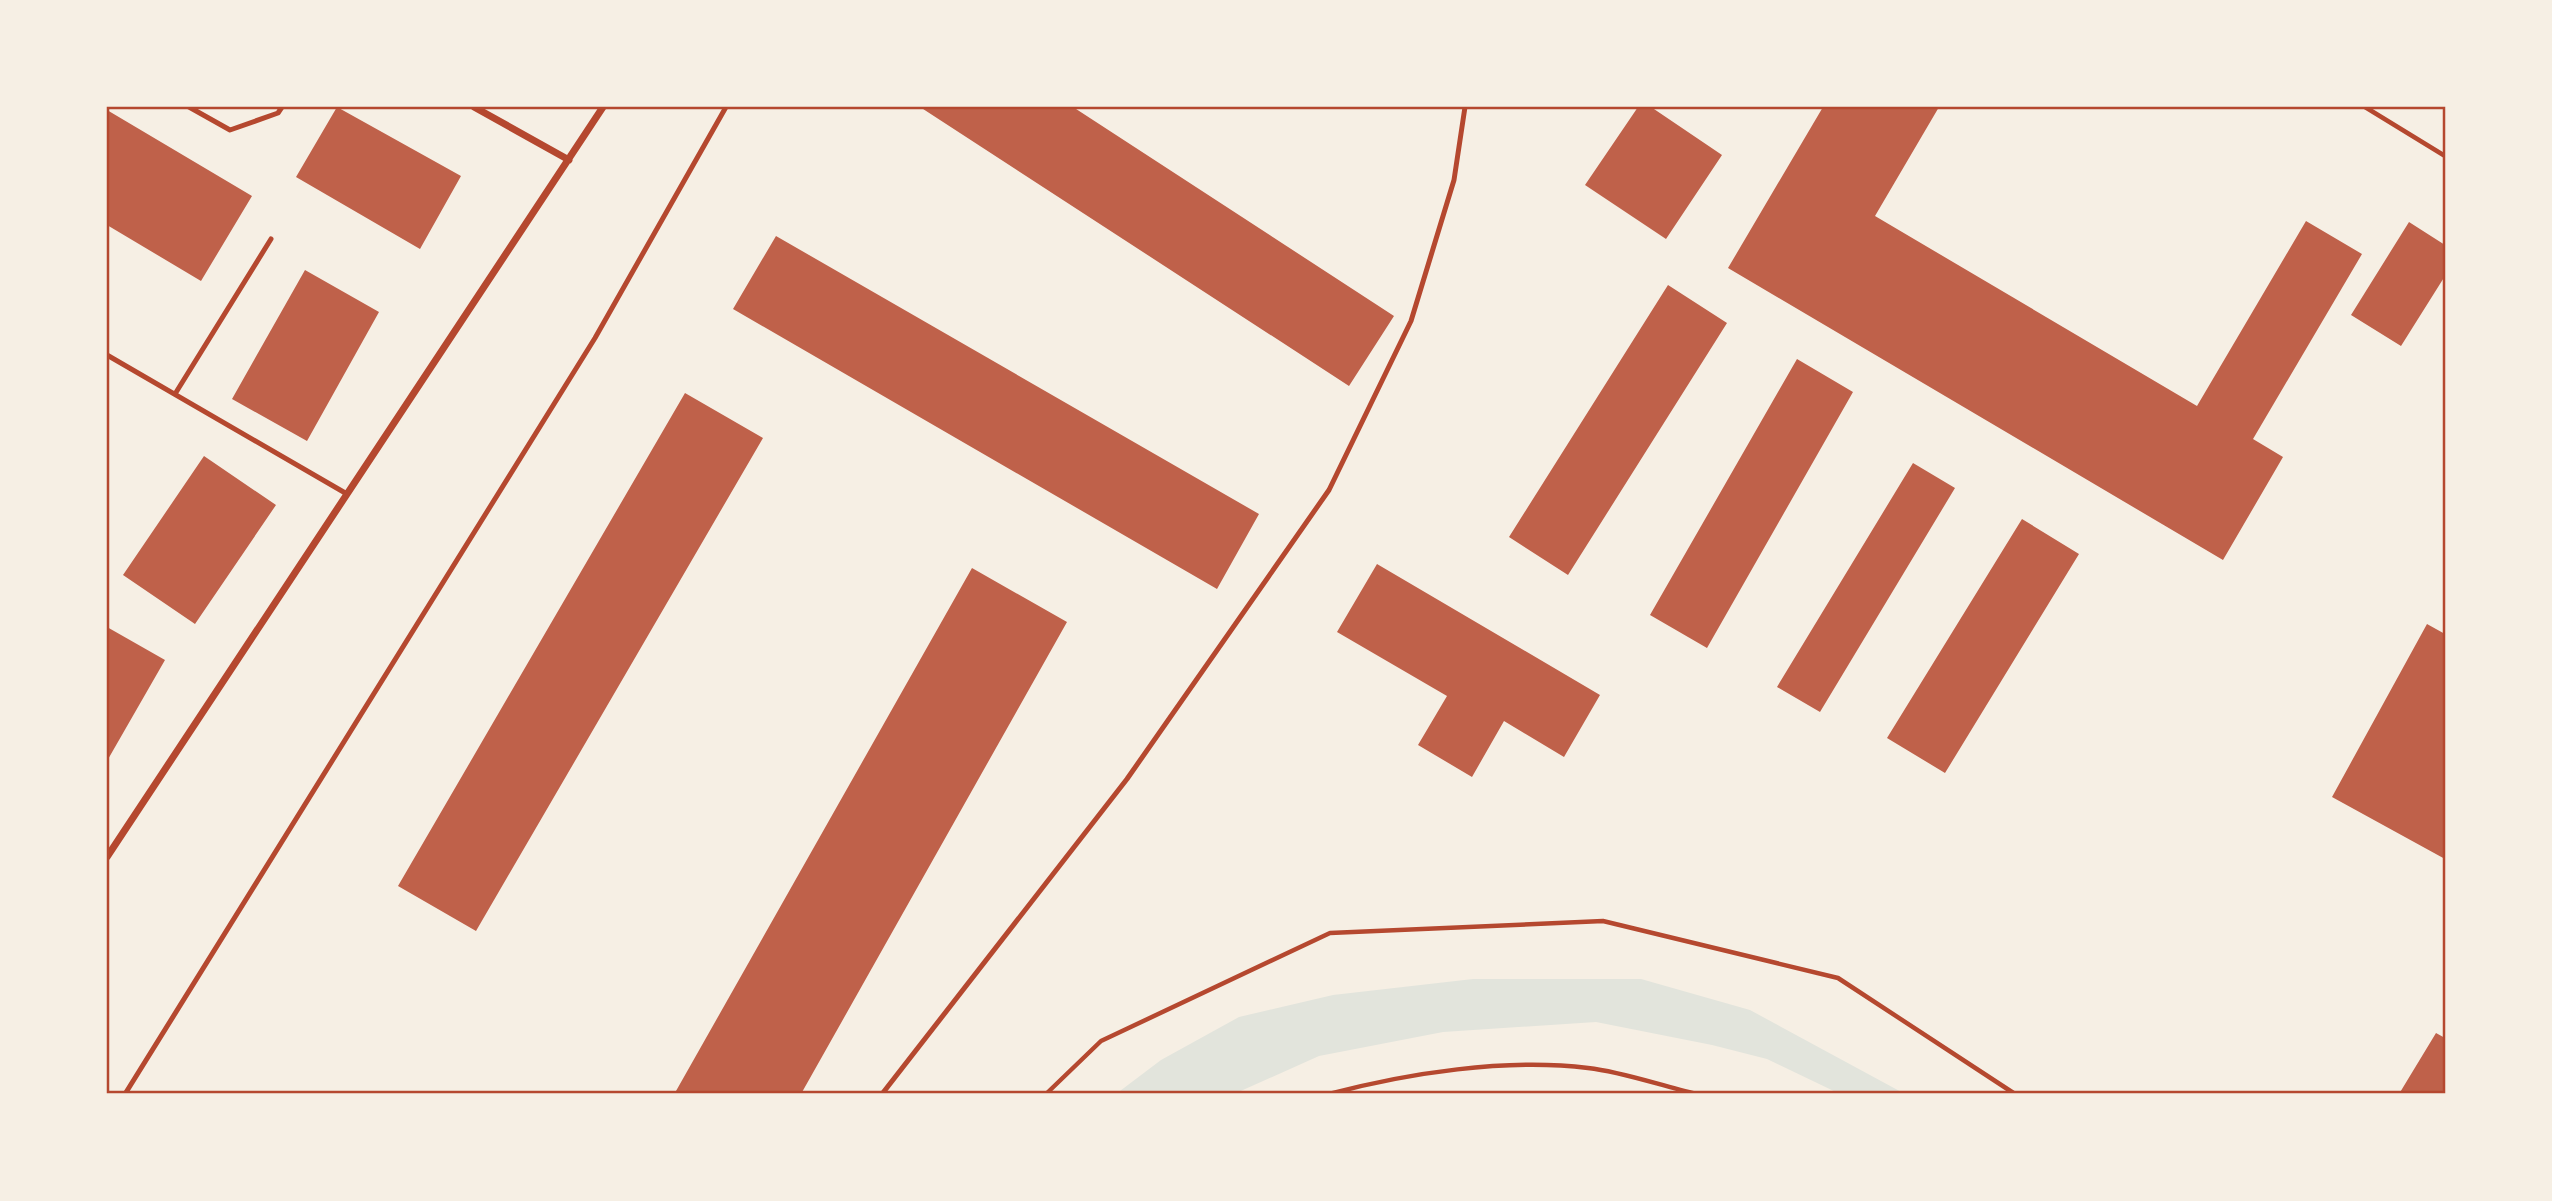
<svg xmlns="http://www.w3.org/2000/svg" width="2552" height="1201" font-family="Overpass,sans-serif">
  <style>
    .green { fill: #e2e4dc }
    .building { fill: #bf614a }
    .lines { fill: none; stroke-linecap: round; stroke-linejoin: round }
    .path { stroke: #b5482f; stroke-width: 4.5 }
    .service { stroke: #b5482f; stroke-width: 5 }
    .minor { stroke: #b5482f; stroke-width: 7 }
    .neatline { fill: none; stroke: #b5482f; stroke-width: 2.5 }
  </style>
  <rect width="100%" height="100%" fill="#f6efe4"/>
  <path class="green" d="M 1473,979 L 1641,979 L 1750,1010 L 1905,1094 L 1840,1094 L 1767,1059 L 1712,1045 L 1596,1022 L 1443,1032 L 1319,1056 L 1234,1094 L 1116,1094 L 1161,1060 L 1239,1017 L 1333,995 Z"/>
  <path class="building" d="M 337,107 L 461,176 L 420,249 L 296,177 Z
    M 920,107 L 1073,107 L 1394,316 L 1349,386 Z
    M 1638,107 L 1651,107 L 1722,155 L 1666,239 L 1585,185 Z
    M 1823,107 L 1939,107 L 1875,216 L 2197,406 L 2306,221 L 2362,254 L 2253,439 L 2283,457 L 2223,560 L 1728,268 Z
    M 107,110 L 252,196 L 201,281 L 107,225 Z
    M 2409,222 L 2445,245 L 2445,276 L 2401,346 L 2351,315 Z
    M 776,236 L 1259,514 L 1217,589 L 733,309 Z
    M 305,270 L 379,312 L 307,441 L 232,399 Z
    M 1668,285 L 1727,323 L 1568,575 L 1509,537 Z
    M 1797,359 L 1853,392 L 1707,648 L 1650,615 Z
    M 685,393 L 763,438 L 476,931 L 398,886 Z
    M 204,456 L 276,505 L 195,624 L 123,575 Z
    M 1913,463 L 1955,488 L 1820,712 L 1777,687 Z
    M 2022,519 L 2079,554 L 1945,773 L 1887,738 Z
    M 1377,564 L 1600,695 L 1564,757 L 1504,721 L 1472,777 L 1418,745 L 1447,696 L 1337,632 Z
    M 972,568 L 1067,622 L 801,1094 L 682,1094 L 676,1091 Z
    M 2427,624 L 2445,634 L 2445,859 L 2332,797 Z
    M 107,627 L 165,660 L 107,761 Z
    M 2436,1033 L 2445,1038 L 2445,1094 L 2399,1094 Z"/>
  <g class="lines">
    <path class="path" d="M 2365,107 L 2445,156
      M 1046,1094 L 1101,1041 L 1330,933 L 1603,921 L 1838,978 L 2015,1094
      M 1329,1094 C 1408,1073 1506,1058 1588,1068 C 1624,1072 1661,1086 1697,1094"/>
    <path class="service" d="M 189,107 L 230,130 L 278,113 L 282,107
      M 107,355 L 347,494
      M 175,394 L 271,239
      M 125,1094 L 595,338 L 726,107
      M 882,1094 L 1127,779 L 1329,490 L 1411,321 L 1454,180 L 1465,107"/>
    <path class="minor" d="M 474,107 L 569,160
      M 107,857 L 603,107"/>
  </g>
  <rect width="2552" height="1201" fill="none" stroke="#f6efe4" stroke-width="217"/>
  <rect x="108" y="108" width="2336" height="984" class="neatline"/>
</svg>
